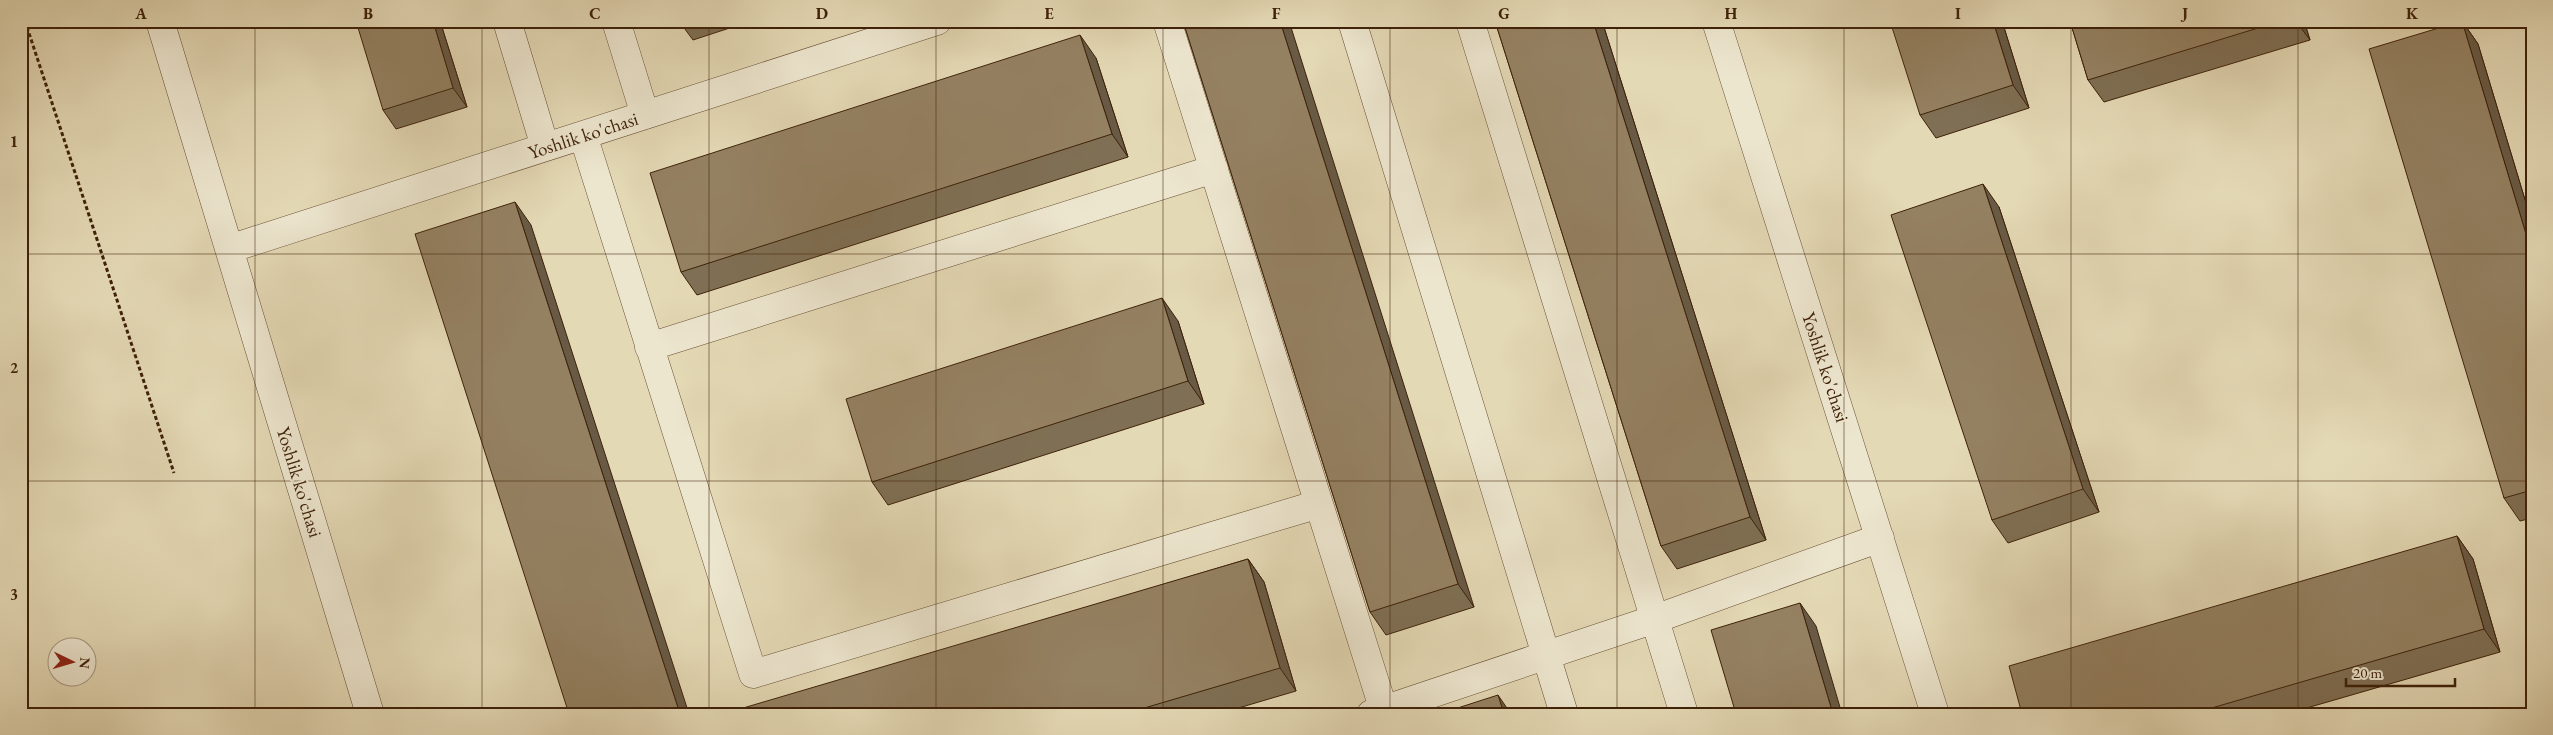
<svg xmlns="http://www.w3.org/2000/svg" width="2553" height="735" font-family="'EB Garamond',serif">
  <style>
    .lines { fill: none; stroke-linecap: round; stroke-linejoin: round }
    .minor-casing { stroke: #684f34; stroke-width: 29 }
    .path { stroke: #3e2109; stroke-width: 3; stroke-dasharray: 4 2.5; stroke-linecap: butt }
    .minor { stroke: #ede6cf; stroke-width: 28 }
    .wall { fill: #7f6f54; stroke: #3e2109 }
    .shaded-wall { fill: #685a45; stroke: #3e2109 }
    .building { fill: #948162; stroke: #3e2109 }
    .grid { fill: none; stroke: #3e2109; stroke-width: 1; stroke-opacity: 0.55 }
    .labels { text-anchor: middle; stroke-width: 4; stroke-linejoin: round; paint-order: stroke }
    .street-label { font-size: 19px; fill: #3e2109; stroke: #ede6cf }
    .neatline { fill: none; stroke: #3e2109; stroke-width: 2 }
    .grid-label { font-size: 16px; text-anchor: middle; font-weight: bold; fill: #3e2109 }
  </style>
  <rect width="100%" height="100%" fill="#e4d9b5"/>
  <filter id="stains"><feTurbulence type="fractalNoise" baseFrequency=".004" numOctaves="4"/><feColorMatrix values="0 0 0 0 .2 0 0 0 0 .09 0 0 0 0 .02 0 0 0 .5 -.17"/></filter>
  <radialGradient id="worn" r=".72"><stop offset=".6" stop-color="#630" stop-opacity="0"/><stop offset="1" stop-color="#630" stop-opacity=".3"/></radialGradient>
  <g class="lines">
    <g class="minor-casing">
      <path id="minor" d="M 160,21 L 370,714
        M 507,21 L 545,147
        M 616,21 L 645,115
        M 1167,21 L 1385,714
        M 1352,21 L 1564,714
        M 1470,21 L 1684,714
        M 1716,21 L 1935,714
        M 583,135 L 753,674 L 1319,504
        M 229,249 L 937,21
        M 649,347 L 1214,169
        M 1371,714 L 1655,619 L 1880,538"/>
    </g>
    <path class="path" d="M 25,21 L 174,473"/>
    <use href="#minor" class="minor"/>
  </g>
  <path class="wall" d="M 440,21 L 467,107 L 396,129 L 383,110 Z
    M 679,21 L 751,21 L 693,40 Z
    M 1183,21 L 1474,607 L 1386,635 L 1370,612 Z
    M 1495,21 L 1602,21 L 1766,540 L 1677,569 L 1661,546 Z
    M 2002,21 L 2029,108 L 1936,138 L 1920,115 Z
    M 2070,21 L 2304,21 L 2310,40 L 2104,102 L 2088,80 Z
    M 2462,21 L 2478,44 L 2532,223 L 2532,518 L 2520,521 L 2504,498 Z
    M 1096,58 L 1128,157 L 697,295 L 681,272 Z
    M 1999,207 L 2099,512 L 2008,543 L 1992,520 Z
    M 1178,321 L 1204,404 L 888,505 L 872,482 Z
    M 2457,536 L 2473,559 L 2500,652 L 2286,714 L 2022,714 Z
    M 1248,559 L 1264,582 L 1296,691 L 1218,714 L 734,714 Z"/>
  <path class="shaded-wall" d="M 433,21 L 440,21 L 467,107 L 453,88 Z
    M 1280,21 L 1289,21 L 1474,607 L 1458,584 Z
    M 1593,21 L 1602,21 L 1766,540 L 1750,517 Z
    M 1993,21 L 2002,21 L 2029,108 L 2013,85 Z
    M 2296,21 L 2304,21 L 2310,40 Z
    M 2462,21 L 2478,44 L 2532,223 L 2532,254 Z
    M 1080,35 L 1096,58 L 1128,157 L 1112,134 Z
    M 1983,184 L 1999,207 L 2099,512 L 2083,489 Z
    M 515,202 L 531,225 L 689,714 L 680,714 Z
    M 1162,298 L 1178,321 L 1204,404 L 1188,381 Z
    M 2457,536 L 2473,559 L 2500,652 L 2484,629 Z
    M 1248,559 L 1264,582 L 1296,691 L 1280,668 Z
    M 1800,603 L 1816,626 L 1842,714 L 1833,714 Z
    M 1498,695 L 1511,714 L 1504,714 Z"/>
  <path class="building" d="M 356,21 L 433,21 L 453,88 L 383,110 Z
    M 1183,21 L 1280,21 L 1458,584 L 1370,612 Z
    M 1495,21 L 1593,21 L 1750,517 L 1661,546 Z
    M 1890,21 L 1993,21 L 2013,85 L 1920,115 Z
    M 2070,21 L 2281,21 L 2088,80 Z
    M 2462,21 L 2532,254 L 2532,490 L 2504,498 L 2369,49 Z
    M 1080,35 L 1112,134 L 681,272 L 650,173 Z
    M 1983,184 L 2083,489 L 1992,520 L 1891,215 Z
    M 515,202 L 680,714 L 569,714 L 415,234 Z
    M 1162,298 L 1188,381 L 872,482 L 846,399 Z
    M 2457,536 L 2484,629 L 2191,714 L 2022,714 L 2009,666 Z
    M 1248,559 L 1280,668 L 1124,714 L 734,714 L 733,711 Z
    M 1800,603 L 1833,714 L 1736,714 L 1711,630 Z
    M 1498,695 L 1504,714 L 1439,714 Z"/>
  <path class="grid" d="M 255,21 L 255,714M 482,21 L 482,714M 709,21 L 709,714M 936,21 L 936,714M 1163,21 L 1163,714M 1390,21 L 1390,714M 1617,21 L 1617,714M 1844,21 L 1844,714M 2071,21 L 2071,714M 2298,21 L 2298,714M 21,254 L 2532,254M 21,481 L 2532,481"/>
  <g class="labels">
    <g class="street-label">
      <text transform="translate(583 135) rotate(-18)" y="7">Yoshlik ko'chasi</text>
      <text transform="translate(1826 367) rotate(72)" y="7">Yoshlik ko'chasi</text>
      <text transform="translate(300 482) rotate(73)" y="7">Yoshlik ko'chasi</text>
    </g>
  </g>
  <rect width="2553" height="735" fill="none" stroke="#e4d9b5" stroke-width="55"/>
  <g transform="translate(72 662) rotate(95)"><circle r="24" fill="#ede6cf" stroke="#a79780"/>
  <path d="M0-4L9 19L0 12L-9 19Z" fill="#8f2418"/>
  <text y="-8" font-size="14" font-weight="bold" text-anchor="middle" fill="#3e2109">N</text>
  </g>
  <path d="M2346 678v8h109v-8" fill="none" stroke="#3e2109" stroke-width="2.5"/>
  <text x="2353" y="678" font-size="15" fill="#3e2109" stroke="#ede6cf" stroke-width="4" paint-order="stroke">20 m</text>
  <rect x="28" y="28" width="2498" height="680" class="neatline"/>
  <g class="grid-label">
    <text x="141" y="19">A</text>
    <text x="368" y="19">B</text>
    <text x="595" y="19">C</text>
    <text x="822" y="19">D</text>
    <text x="1049" y="19">E</text>
    <text x="1276" y="19">F</text>
    <text x="1504" y="19">G</text>
    <text x="1731" y="19">H</text>
    <text x="1958" y="19">I</text>
    <text x="2185" y="19">J</text>
    <text x="2412" y="19">K</text>
    <text x="14" y="147">1</text>
    <text x="14" y="373">2</text>
    <text x="14" y="600">3</text>
  </g>
  <rect width="100%" height="100%" filter="url(#stains)"/>
  <rect width="100%" height="100%" fill="url(#worn)"/>
</svg>
